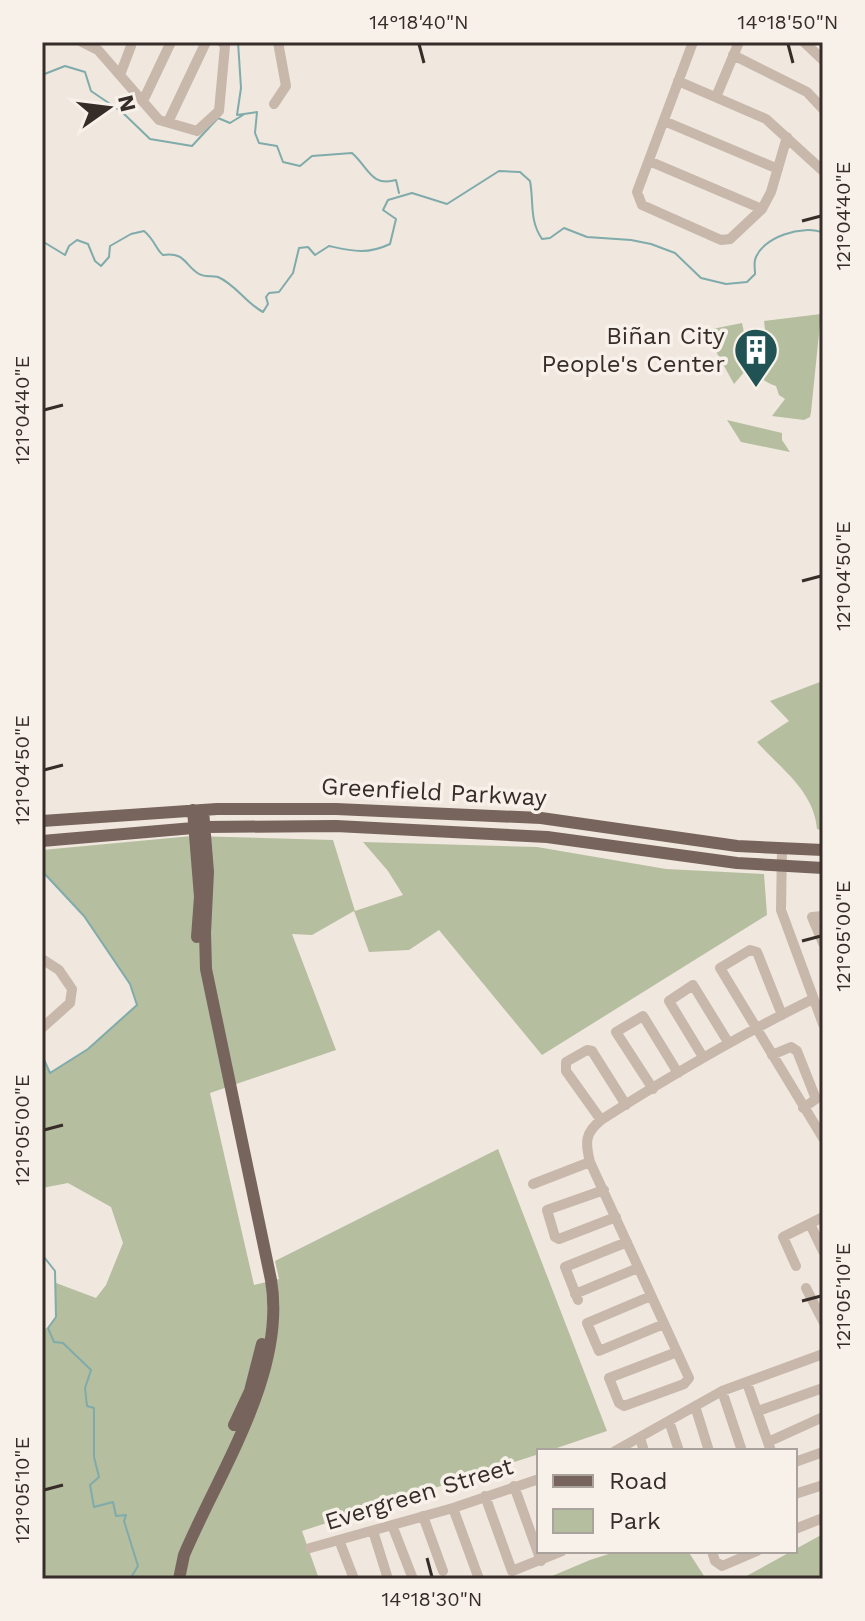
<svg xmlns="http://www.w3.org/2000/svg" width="865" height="1621" font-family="'Work Sans',sans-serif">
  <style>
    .green { fill: #b5be9f }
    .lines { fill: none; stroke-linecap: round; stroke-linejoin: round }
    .stream { stroke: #7fabab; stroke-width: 2 }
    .minor { stroke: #c8b7ab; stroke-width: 10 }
    .major { stroke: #77645c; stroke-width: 12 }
    .ticks { fill: none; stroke: #362d29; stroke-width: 3 }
    .labels { text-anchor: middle; stroke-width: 7; stroke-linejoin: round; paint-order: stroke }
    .poi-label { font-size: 24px; fill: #362d29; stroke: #f8f1ea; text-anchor: end }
    .street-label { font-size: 24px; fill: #362d29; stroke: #f8f1ea }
    .neatline { fill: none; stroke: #362d29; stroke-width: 3 }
    .ticks-label { font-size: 20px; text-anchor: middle; fill: #362d29 }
  </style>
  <rect width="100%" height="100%" fill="#f0e7de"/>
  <path class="green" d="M 821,314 L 811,412 L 810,417 L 804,420 L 772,416 L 785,399 L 779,395 L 776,386 C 763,382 757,375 752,363 L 734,384 L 708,337 L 712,329 L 742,323 L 747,346 L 767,346 L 764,321 Z
    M 727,420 L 782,433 L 782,440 L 790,452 L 741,442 Z
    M 820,682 L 823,687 L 823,831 L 817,829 C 814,791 781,769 757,742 L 789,721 L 770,701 Z
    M 192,836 L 333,840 L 355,911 L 403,895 L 388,871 L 363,842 L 537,847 L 666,869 L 764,874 L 767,915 L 542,1055 L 439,930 L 409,950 L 369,952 L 354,911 L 312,935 L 292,934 L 336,1050 L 210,1093 L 254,1285 L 279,1279 L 275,1261 L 498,1149 L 607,1431 L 548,1451 L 539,1451 L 539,1454 L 302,1531 L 319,1579 L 42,1579 L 42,1329 L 48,1328 L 56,1317 L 56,1283 L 96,1298 L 106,1285 L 123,1243 L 111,1207 L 68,1183 L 42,1188 L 42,1055 L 50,1073 L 88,1049 L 137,1005 L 130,984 L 84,916 L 42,871 L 42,850 Z
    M 823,1534 L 823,1579 L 741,1579 Z
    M 618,1551 L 688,1551 L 706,1579 L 545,1579 L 590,1560 Z"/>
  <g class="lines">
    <path class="stream" d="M 238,42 L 241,88 L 237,115 L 257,112 L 255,133 L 259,143 L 277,146 L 283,162 L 300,166 L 312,156 L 352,153 C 369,168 371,187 396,180 L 399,193
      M 42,75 L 65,66 L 85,72 L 91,91 L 122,112 L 150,139 L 192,146 L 218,118 L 230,123 L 243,115
      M 42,241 L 65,255 L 69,246 L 77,240 L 88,244 L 95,261 L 101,266 L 109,257 L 110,246 L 131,234 L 144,231 C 155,240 156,250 163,255 C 186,252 184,265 199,274 C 206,278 211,275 218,277 C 235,284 246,303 263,312 L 268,304 L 266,297 L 269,293 L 279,292 L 293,273 L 299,248 L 308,247 L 315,255 L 329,246 C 352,251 367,255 390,244 L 396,219 L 383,210 L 388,200 L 412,193 L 447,204 L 499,171 L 520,172 L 530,181 C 534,202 529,220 542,239 L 550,238 L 564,228 L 587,237 L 631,240 L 651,244 L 675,253 L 701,278 L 726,284 L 747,282 L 755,274 C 755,269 754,264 755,260 C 761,237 804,224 823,233
      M 42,871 L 84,916 L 130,984 L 137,1005 L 88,1049 L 50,1073 L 42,1055
      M 42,1251 L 44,1257 L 55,1271 L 56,1317 L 48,1328 L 54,1342 L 63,1343 L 91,1370 L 85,1388 L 87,1406 L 94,1408 L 94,1457 L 99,1477 L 90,1485 L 94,1507 L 113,1502 L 116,1516 L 126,1515 L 124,1521 L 138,1566 L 130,1579"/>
    <path class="minor" d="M 82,42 L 98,50 L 159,120 L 197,131 L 219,111 L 225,46 L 222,42
      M 693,42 L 637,192 L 642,205 L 721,240 L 730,239 L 762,209 L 771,192 L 787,137
      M 804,42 L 823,60
      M 733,55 L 807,92 L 823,109
      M 120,75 L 131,46
      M 678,81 L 766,119 L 823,171
      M 716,97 L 739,42
      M 143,101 L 171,42
      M 274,104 L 286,86 L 278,42
      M 664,121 L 778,169
      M 168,122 L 206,42
      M 649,161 L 762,209
      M 782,848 L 781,910 L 823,1024
      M 823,916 L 812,917 L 823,943
      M 42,959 L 59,970 L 72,989 L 70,1003 L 42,1028
      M 782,1015 L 757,952 L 750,950 L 720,968 L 823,1138
      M 772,1055 L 791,1047 L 797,1051 L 816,1099 L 803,1108
      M 703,1057 L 669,1001 L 693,985 L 728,1042
      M 653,1089 L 616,1032 L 643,1016 L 678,1073
      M 626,1105 L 592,1051 L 587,1050 L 566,1062 L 566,1071 L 601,1120 C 670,1076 740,1035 813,999
      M 601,1120 C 585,1133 585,1142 590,1162 L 689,1378 L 684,1384 L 624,1406 L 619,1403 L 609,1378 L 677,1352
      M 533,1184 L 590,1162
      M 604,1190 L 547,1210 L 555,1237 L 559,1239 L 616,1217
      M 810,1224 L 823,1251
      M 796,1266 L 783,1237 L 823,1217
      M 806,1288 L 823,1321
      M 575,1294 L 638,1268
      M 651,1296 L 587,1323 L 599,1351 L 664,1324
      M 578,1300 L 565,1267 L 627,1242
      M 747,1383 L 771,1451
      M 722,1391 L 742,1451
      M 695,1406 L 709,1451
      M 758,1411 L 820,1389
      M 669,1421 L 679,1451
      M 640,1438 L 644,1451
      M 768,1442 L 823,1417
      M 615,1451 L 722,1391 L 823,1354
      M 795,1462 L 823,1452
      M 514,1486 L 541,1561
      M 795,1494 L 823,1485
      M 485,1496 L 512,1571 L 562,1551
      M 453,1508 L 479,1579
      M 423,1516 L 443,1571
      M 392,1525 L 413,1579
      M 795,1529 L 823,1518
      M 373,1531 L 388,1579
      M 339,1540 L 354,1579
      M 310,1548 L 453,1508 L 539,1479
      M 712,1551 L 715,1561 L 722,1566 L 757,1551"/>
    <path class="major" d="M 193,810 L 200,897 L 197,937
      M 42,821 L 217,809 L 336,809 L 541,818 L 737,846 L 823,850
      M 42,841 L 205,827 L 336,826 L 547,837 L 737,863 L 823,868
      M 234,1425 L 250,1391 L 262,1344
      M 179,1579 L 184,1555 C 219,1472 287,1372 271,1280 L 206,969 L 205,933 L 208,872 L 203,810"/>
  </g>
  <path class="ticks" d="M 419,44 L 424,63M 788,44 L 793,63M 802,221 L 821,216M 44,410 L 63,405M 802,581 L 821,576M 44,770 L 63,765M 802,941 L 821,936M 44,1130 L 63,1125M 802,1301 L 821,1296M 44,1490 L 63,1485M 427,1558 L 432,1577"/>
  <defs>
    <g id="building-pin" transform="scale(2.3)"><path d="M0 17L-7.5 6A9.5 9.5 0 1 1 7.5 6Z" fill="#225354" stroke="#f8f1ea"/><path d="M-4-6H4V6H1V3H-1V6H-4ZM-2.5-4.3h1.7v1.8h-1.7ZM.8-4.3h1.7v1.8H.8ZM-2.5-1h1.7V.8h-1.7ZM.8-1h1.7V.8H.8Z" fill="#fff"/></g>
  </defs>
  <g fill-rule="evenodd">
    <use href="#building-pin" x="756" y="350"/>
  </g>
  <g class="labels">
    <g class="poi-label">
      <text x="725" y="344">Biñan City<tspan x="725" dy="28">People's Center</tspan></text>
    </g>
    <g class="street-label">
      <text transform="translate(434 792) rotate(3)" y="8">Greenfield Parkway</text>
      <text transform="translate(419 1494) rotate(-17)" y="8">Evergreen Street</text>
    </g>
  </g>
  <rect width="865" height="1621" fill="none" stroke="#f8f1ea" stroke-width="88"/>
  <rect x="537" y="1449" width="260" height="104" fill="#f8f1ea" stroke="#aaa39d" stroke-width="2"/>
  <rect x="553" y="1475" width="40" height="12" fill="#77645c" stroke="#aaa39d" stroke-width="2"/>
  <text x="609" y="1489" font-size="24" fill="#362d29">Road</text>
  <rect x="553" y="1509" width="40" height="24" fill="#b5be9f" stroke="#aaa39d" stroke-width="2"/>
  <text x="609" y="1529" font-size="24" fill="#362d29">Park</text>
  <g transform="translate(108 108) rotate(76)" stroke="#f8f1ea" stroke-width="6" paint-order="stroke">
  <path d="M0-6L14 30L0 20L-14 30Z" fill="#362d29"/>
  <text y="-12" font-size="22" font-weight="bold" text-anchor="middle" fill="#362d29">N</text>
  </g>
  <rect x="44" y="44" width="777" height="1533" class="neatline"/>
  <g class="ticks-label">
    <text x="419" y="29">14°18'40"N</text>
    <text x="788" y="29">14°18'50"N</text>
    <text transform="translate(843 216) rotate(-90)" y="7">121°04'40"E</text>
    <text transform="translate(22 410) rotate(-90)" y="7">121°04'40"E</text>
    <text transform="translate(843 576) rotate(-90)" y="7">121°04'50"E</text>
    <text transform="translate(22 770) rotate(-90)" y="7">121°04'50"E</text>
    <text transform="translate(843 936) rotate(-90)" y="7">121°05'00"E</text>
    <text transform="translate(22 1130) rotate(-90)" y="7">121°05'00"E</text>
    <text transform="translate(843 1296) rotate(-90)" y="7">121°05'10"E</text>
    <text transform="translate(22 1490) rotate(-90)" y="7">121°05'10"E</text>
    <text x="432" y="1606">14°18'30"N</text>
  </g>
</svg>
